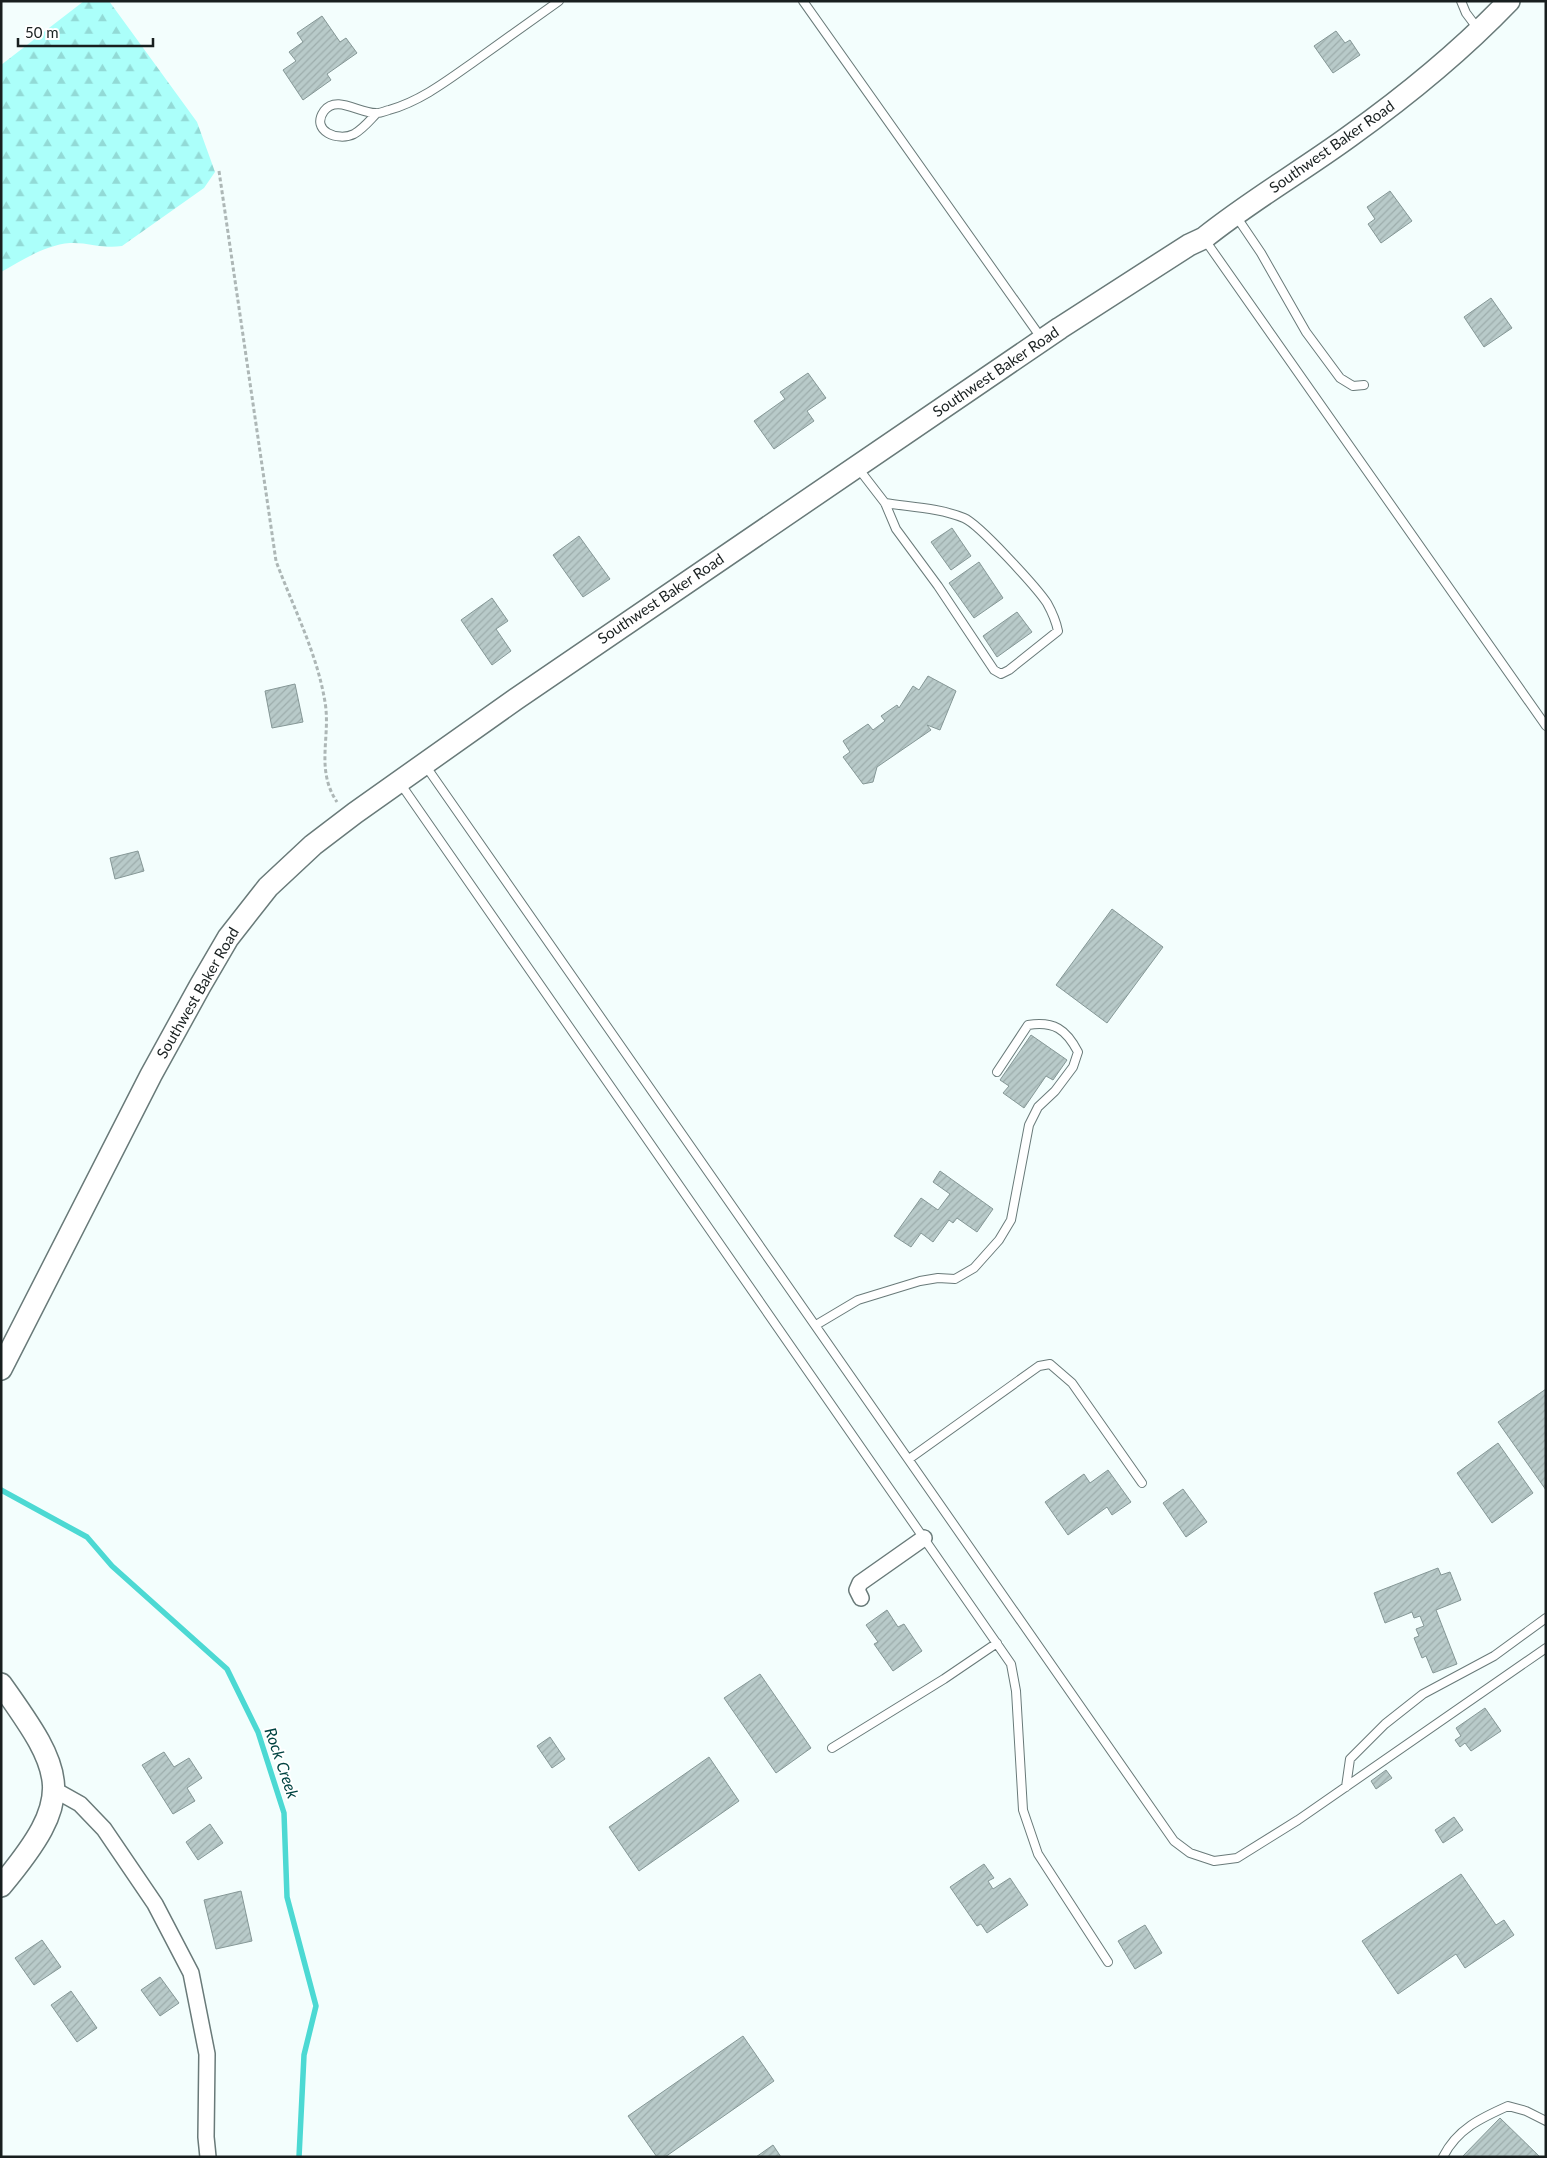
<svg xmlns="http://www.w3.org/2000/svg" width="1547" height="2158" font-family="Lato,sans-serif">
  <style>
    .forest { fill: url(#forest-firs) }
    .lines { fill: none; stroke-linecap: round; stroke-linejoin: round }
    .stream { stroke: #4cd9d3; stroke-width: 5.5 }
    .building { fill: url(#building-hatch); stroke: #859796 }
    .lane-casing { stroke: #697a79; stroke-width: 10 }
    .street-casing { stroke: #697a79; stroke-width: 18 }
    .secondary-casing { stroke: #697a79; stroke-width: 24 }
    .path { stroke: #adb7b6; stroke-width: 3; stroke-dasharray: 4 2.5; stroke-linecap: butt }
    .lane { stroke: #fff; stroke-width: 8 }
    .street { stroke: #fff; stroke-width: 15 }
    .secondary { stroke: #fff; stroke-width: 21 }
    .labels { text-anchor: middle; stroke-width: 4; stroke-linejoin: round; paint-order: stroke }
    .street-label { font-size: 15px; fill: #181f1f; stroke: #fff }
    .water-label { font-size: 16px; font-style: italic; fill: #004341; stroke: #fff }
  </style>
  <defs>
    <pattern id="forest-firs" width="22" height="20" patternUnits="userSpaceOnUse" patternTransform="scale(1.25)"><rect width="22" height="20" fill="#abfffa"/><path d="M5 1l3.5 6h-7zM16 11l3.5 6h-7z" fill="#92dad6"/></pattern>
    <pattern id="building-hatch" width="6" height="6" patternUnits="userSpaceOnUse" patternTransform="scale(1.25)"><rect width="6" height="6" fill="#b8cac9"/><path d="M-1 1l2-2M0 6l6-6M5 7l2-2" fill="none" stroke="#9dadac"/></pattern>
  </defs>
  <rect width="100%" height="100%" fill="#f3fefd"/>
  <path class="forest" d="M 84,1 L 109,1 L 197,122 L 215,172 L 204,188 L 122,246 C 102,249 88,242 70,243 C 45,245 23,260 1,272 L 1,65 Z"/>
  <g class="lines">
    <path class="stream" d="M 1,1490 L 87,1537 L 112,1566 L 227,1669 L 258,1732 L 284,1813 L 287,1897 L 316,2006 L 304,2055 L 299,2157"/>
  </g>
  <path class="building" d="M 322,16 L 340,42 L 346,38 L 357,53 L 327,74 L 331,80 L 303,100 L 283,70 L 296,61 L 289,52 L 303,42 L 297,33 Z
    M 1336,31 L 1345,43 L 1350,40 L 1360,55 L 1333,73 L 1314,46 Z
    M 1390,191 L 1412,221 L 1381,243 L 1368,224 L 1375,219 L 1367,207 Z
    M 1491,298 L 1512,328 L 1484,347 L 1464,317 Z
    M 808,373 L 826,398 L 807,411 L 814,421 L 774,449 L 754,421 L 785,399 L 780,392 Z
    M 952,528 L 971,556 L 951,570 L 931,542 Z
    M 579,536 L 610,579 L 583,597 L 553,555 Z
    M 979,562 L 1003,598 L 974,618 L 949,583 Z
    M 492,598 L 508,621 L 496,629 L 511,651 L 492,665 L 461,620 Z
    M 1017,612 L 1032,632 L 997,657 L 983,636 Z
    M 928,676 L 956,691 L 940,730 L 927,725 L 931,730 L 877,767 L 873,782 L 863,784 L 843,757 L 850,752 L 843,741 L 868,724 L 873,730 L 885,721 L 881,716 L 897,705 L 899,708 L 913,686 L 919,690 Z
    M 295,684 L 303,722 L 272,728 L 265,691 Z
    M 138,851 L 144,871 L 115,879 L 110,858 Z
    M 1112,909 L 1163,947 L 1107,1023 L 1056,985 Z
    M 1031,1035 L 1067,1060 L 1053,1080 L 1046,1076 L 1024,1108 L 1003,1093 L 1009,1086 L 1000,1080 Z
    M 940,1171 L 993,1209 L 977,1232 L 957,1218 L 953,1223 L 949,1220 L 933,1242 L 921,1233 L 911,1247 L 894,1236 L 921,1198 L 938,1210 L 950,1194 L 933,1182 Z
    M 1546,1389 L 1546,1490 L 1498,1422 Z
    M 1498,1443 L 1533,1493 L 1492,1523 L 1457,1473 Z
    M 1108,1470 L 1131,1502 L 1112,1515 L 1107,1507 L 1068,1535 L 1045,1502 L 1084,1474 L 1090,1483 Z
    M 1183,1489 L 1207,1522 L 1186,1537 L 1163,1503 Z
    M 1438,1568 L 1441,1575 L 1450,1572 L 1461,1600 L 1436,1610 L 1457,1664 L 1433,1673 L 1426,1656 L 1422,1658 L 1414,1638 L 1419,1636 L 1416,1629 L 1424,1626 L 1420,1616 L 1414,1618 L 1412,1612 L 1385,1623 L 1374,1593 Z
    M 887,1610 L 898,1627 L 904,1624 L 922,1651 L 893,1671 L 874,1644 L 878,1642 L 866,1625 Z
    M 760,1674 L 811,1748 L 776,1773 L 724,1698 Z
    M 1485,1708 L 1501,1731 L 1471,1751 L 1465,1743 L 1460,1747 L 1455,1740 L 1461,1736 L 1456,1728 Z
    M 550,1737 L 565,1759 L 552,1768 L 537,1746 Z
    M 164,1752 L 174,1767 L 189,1758 L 202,1778 L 187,1788 L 195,1801 L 173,1814 L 142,1765 Z
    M 709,1757 L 739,1801 L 639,1871 L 609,1827 Z
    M 1386,1770 L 1392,1778 L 1376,1789 L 1371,1781 Z
    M 1454,1817 L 1463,1830 L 1443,1843 L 1435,1830 Z
    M 210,1824 L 223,1843 L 198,1860 L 186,1842 Z
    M 984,1864 L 994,1878 L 988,1881 L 993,1889 L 1010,1878 L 1028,1905 L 987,1933 L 981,1924 L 977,1926 L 950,1887 Z
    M 1461,1874 L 1496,1925 L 1504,1920 L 1514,1935 L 1465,1968 L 1456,1954 L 1398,1994 L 1362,1941 Z
    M 241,1891 L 252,1941 L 216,1949 L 204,1900 Z
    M 1145,1925 L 1162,1953 L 1135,1969 L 1118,1941 Z
    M 42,1940 L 61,1967 L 34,1985 L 15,1958 Z
    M 160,1977 L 179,2003 L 160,2016 L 141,1990 Z
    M 71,1991 L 97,2028 L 77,2042 L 51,2005 Z
    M 743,2036 L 774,2081 L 665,2157 L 657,2157 L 628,2116 Z
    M 1500,2118 L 1540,2157 L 1462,2157 Z
    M 773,2145 L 781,2157 L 756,2157 Z"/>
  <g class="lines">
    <g class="lane-casing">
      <path id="lane" d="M 803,1 L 1042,339
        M 1461,1 L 1466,13 L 1478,29
        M 377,113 C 370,120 363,129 354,134 C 338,142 310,131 324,111 C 337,94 361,115 378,113 C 381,113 385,111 389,110 C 421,101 448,80 475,61 C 503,41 531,21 559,1
        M 1236,216 L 1261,253 L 1306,332 L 1340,378 L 1353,386 L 1364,385
        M 1205,240 L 1546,726
        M 858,468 L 885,503 L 896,529 L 938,586 L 994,670 L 1001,674 L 1009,670 L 1058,631 C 1056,621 1052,612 1047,603 C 1037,588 979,524 964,518 C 940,508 911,507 885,503
        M 425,765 L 1174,1841 L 1190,1853 L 1214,1861 L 1237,1858 L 1298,1820 L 1546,1648
        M 400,783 L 1011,1664 L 1016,1691 L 1023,1810 L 1038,1854 L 1108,1962
        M 816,1325 L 858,1300 L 920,1281 L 938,1278 L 955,1279 L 974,1268 L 999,1240 L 1011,1220 L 1029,1125 L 1038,1107 L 1055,1091 L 1073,1067 L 1078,1052 C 1066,1029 1054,1021 1028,1025 L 997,1072
        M 909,1459 L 1039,1366 L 1050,1364 L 1072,1383 L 1142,1483
        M 832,1748 L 944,1679 L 997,1643
        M 1346,1787 L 1350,1759 L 1385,1724 L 1423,1694 L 1494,1656 L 1546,1618
        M 1443,2157 C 1457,2129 1481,2118 1508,2106 L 1526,2111 L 1546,2121"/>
    </g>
    <g class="street-casing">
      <path id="street" d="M 861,1598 L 857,1590 L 860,1583 L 924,1538
        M 55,1790 L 80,1804 L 104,1829 L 155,1904 L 191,1973 L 207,2054 L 206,2137 L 208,2157"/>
    </g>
    <g class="secondary-casing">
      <path id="secondary" d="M 1,1369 L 151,1075 L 200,986 L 228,938 L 268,887 L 313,845 L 355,813 L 516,699 L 1060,328 L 1189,245 L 1204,238 C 1250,201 1302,171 1350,136 C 1406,96 1461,51 1509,1
        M 1,1684 C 66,1775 76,1796 1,1886"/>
    </g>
    <path class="path" d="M 219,171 L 276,561 C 293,607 317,653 325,702 C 331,737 315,769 337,802"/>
    <use href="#lane" class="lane"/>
    <use href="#street" class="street"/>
    <use href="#secondary" class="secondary"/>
  </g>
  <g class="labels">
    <g class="street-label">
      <text transform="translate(1332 147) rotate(-35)" y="5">Southwest Baker Road</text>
      <text transform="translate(996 372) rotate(-34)" y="5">Southwest Baker Road</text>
      <text transform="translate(661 599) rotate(-34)" y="5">Southwest Baker Road</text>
      <text transform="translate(198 993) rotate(-60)" y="5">Southwest Baker Road</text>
    </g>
    <g class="water-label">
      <text transform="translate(282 1763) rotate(71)" y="6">Rock Creek</text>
    </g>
  </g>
  <rect width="1547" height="2158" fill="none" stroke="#181f1f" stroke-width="5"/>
  <path d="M18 38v8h135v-8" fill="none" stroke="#181f1f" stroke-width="2.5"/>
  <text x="25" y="38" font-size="15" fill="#181f1f" stroke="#ffffff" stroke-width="4" paint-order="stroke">50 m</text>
</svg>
